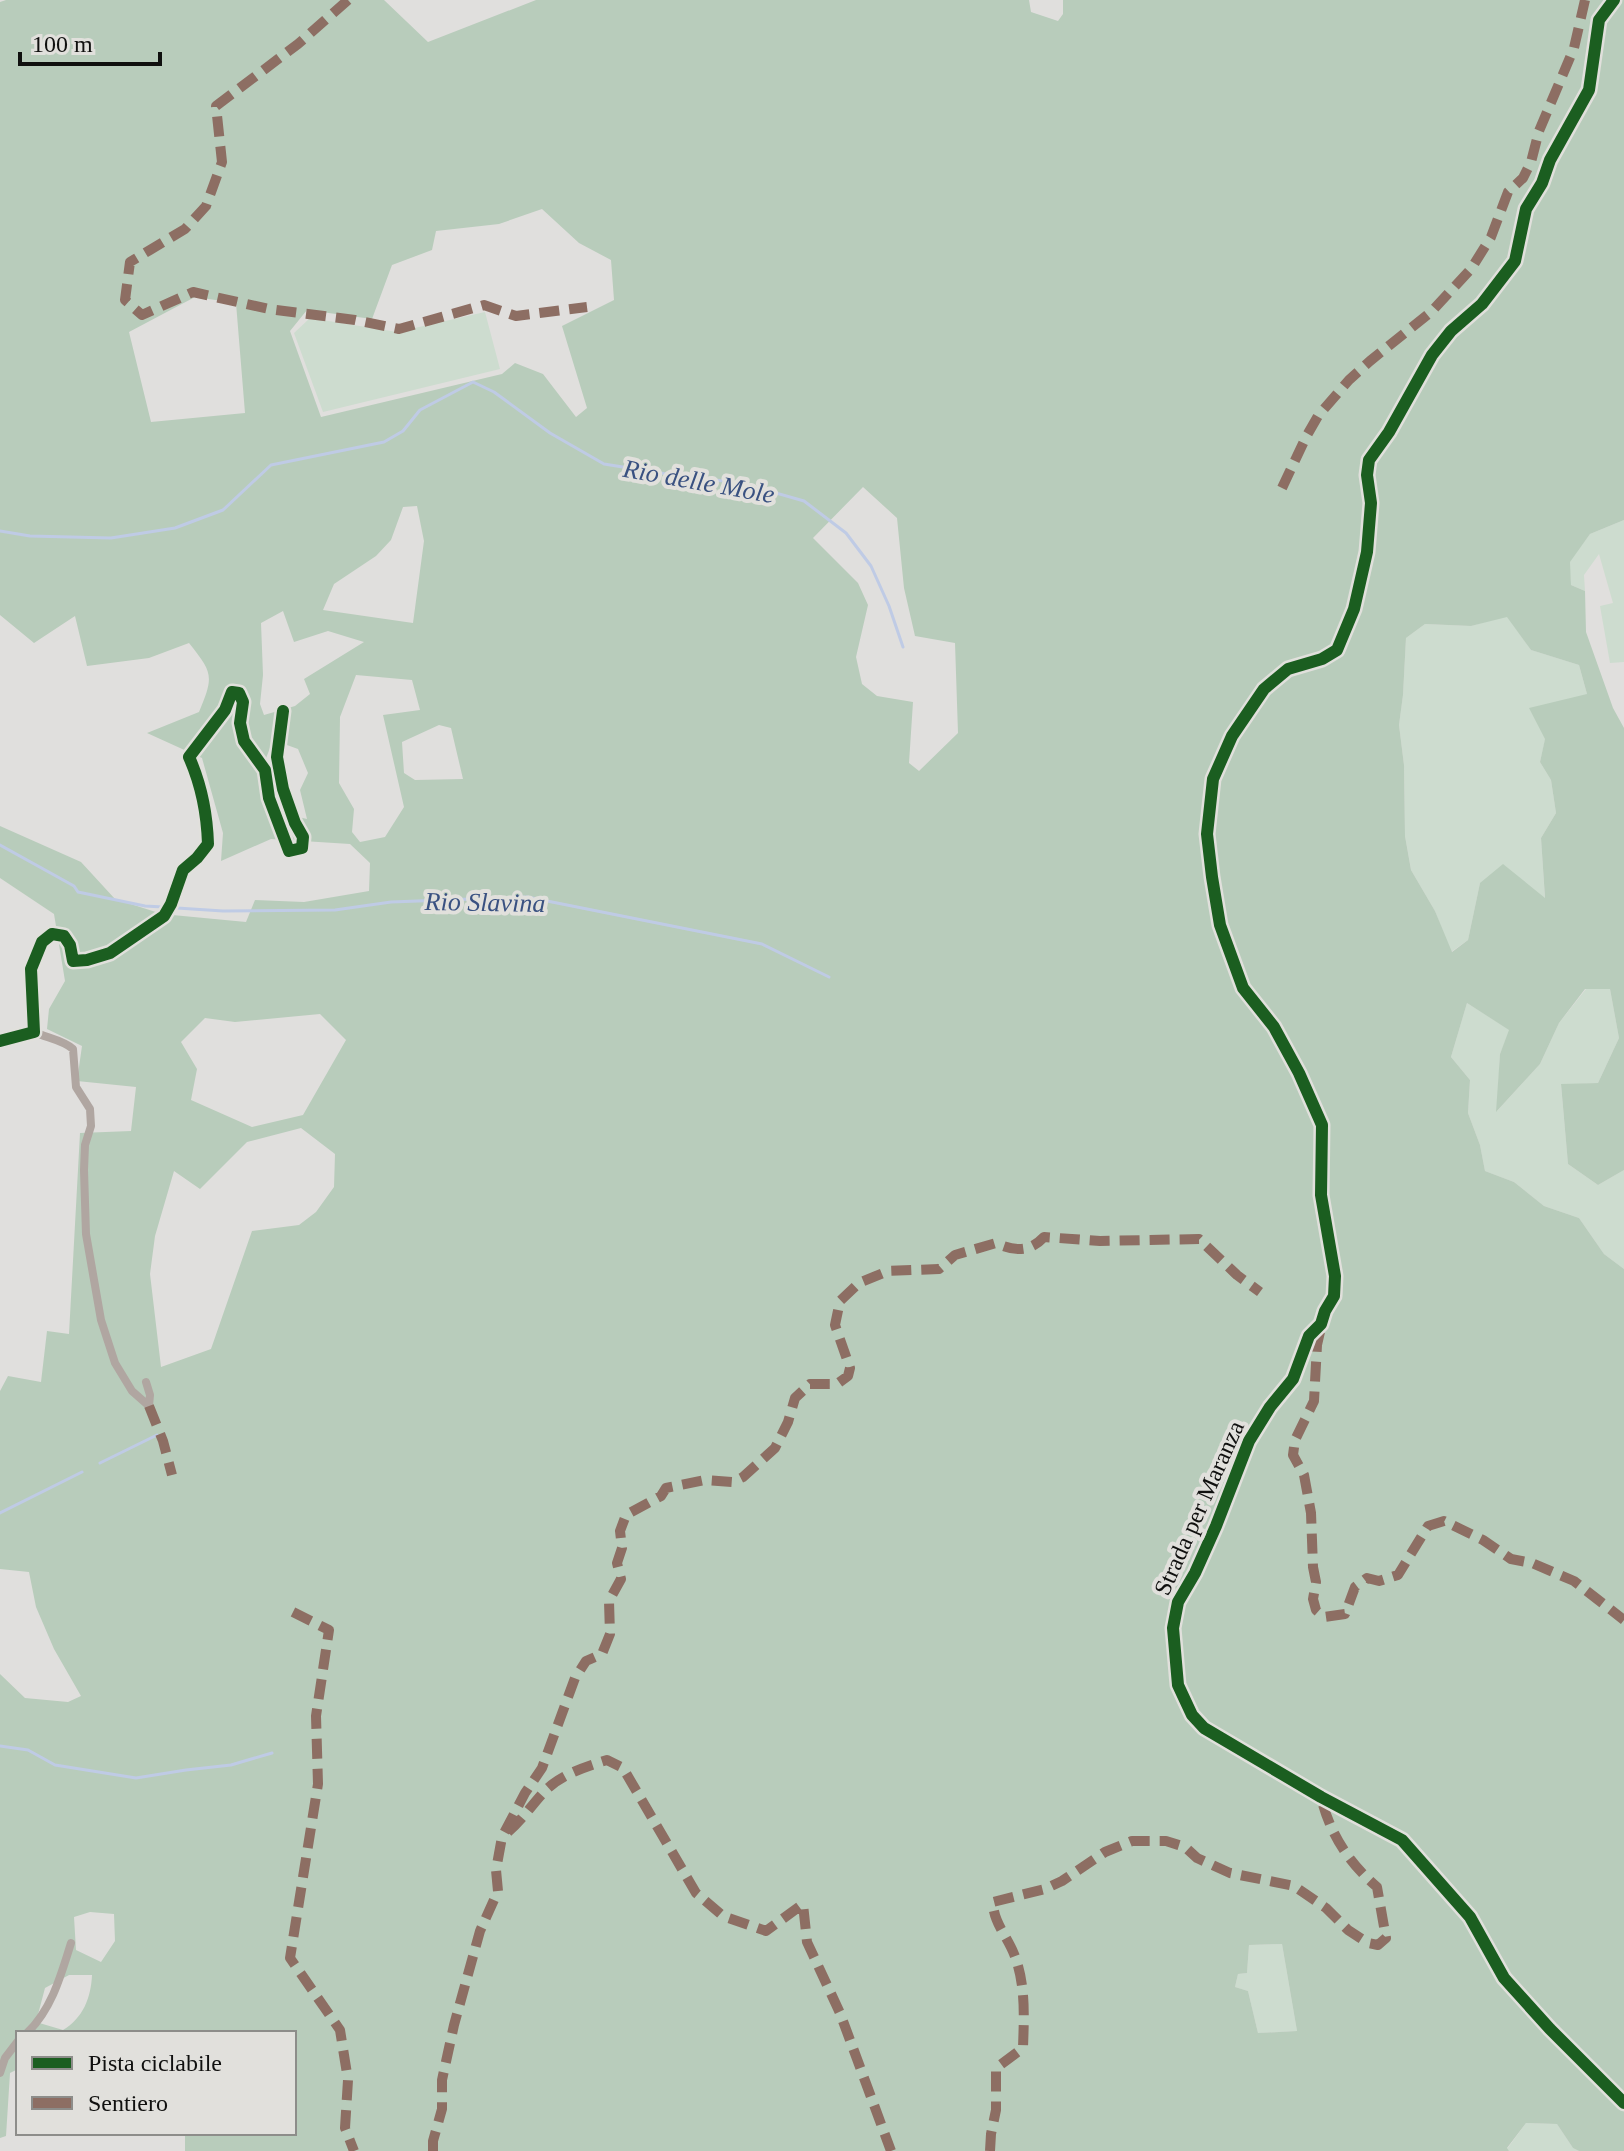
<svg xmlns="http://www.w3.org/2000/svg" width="1624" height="2151" font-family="'Times New Roman',serif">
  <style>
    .green { fill: #cddccf }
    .forest { fill: #b8ccbb; fill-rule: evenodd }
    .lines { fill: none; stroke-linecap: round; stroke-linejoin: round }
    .stream { stroke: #bfcbe5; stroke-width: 3 }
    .street { stroke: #b0a6a1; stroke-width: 8 }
    .quiet { stroke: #8d6e63; stroke-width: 10; stroke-dasharray: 20 10; stroke-linecap: butt }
    .cycleway-casing { stroke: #e1e0dc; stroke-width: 17 }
    .cycleway { stroke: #1b5e20; stroke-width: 12 }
    .labels { text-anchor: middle; stroke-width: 8; stroke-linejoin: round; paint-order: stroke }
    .street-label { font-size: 24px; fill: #10100f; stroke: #e1e0dc }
    .water-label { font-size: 26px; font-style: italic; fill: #395181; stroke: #e1e0dc }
  </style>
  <rect width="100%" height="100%" fill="#e0dfdd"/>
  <path class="green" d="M 485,312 L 500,369 L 323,412 L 294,333 L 310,318 L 397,332 Z
    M 1624,520 L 1624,662 L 1610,663 L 1600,606 L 1613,603 L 1599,554 L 1584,575 L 1585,591 L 1571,585 L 1569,562 L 1590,534 Z
    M 1507,616 L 1531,650 L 1579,665 L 1587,694 L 1545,740 L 1540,762 L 1551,780 L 1556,813 L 1541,838 L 1545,900 L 1480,883 L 1468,940 L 1451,952 L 1435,911 L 1411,870 L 1405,836 L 1404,765 L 1399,725 L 1403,695 L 1406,638 L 1425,624 L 1471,626 Z
    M 1586,989 L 1610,989 L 1619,1038 L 1598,1083 L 1561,1085 L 1568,1164 L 1598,1185 L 1624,1170 L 1624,1269 L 1604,1254 L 1579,1218 L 1544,1206 L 1514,1182 L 1485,1171 L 1480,1145 L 1468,1113 L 1470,1080 L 1451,1057 L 1467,1003 L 1510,1030 L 1500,1054 L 1497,1111 L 1540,1064 L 1559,1023 Z
    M 1282,1944 L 1297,2031 L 1258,2033 L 1248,1991 L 1235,1987 L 1238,1974 L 1247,1973 L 1249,1945 Z
    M 1526,2123 L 1557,2124 L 1573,2148 L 1579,2151 L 1509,2151 L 1507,2149 Z"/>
  <path class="forest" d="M 6,0 L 384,0 L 428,42 L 536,0 L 1029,0 L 1031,12 L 1058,21 L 1063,14 L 1063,0 L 1624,0 L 1624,520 L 1590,534 L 1570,562 L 1571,585 L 1585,591 L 1586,632 L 1613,708 L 1624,728 L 1624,1170 L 1598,1185 L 1568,1164 L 1561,1084 L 1598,1083 L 1619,1038 L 1610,989 L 1585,989 L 1559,1023 L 1540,1064 L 1496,1112 L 1500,1054 L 1509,1030 L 1467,1003 L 1451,1057 L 1470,1080 L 1468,1113 L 1480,1145 L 1485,1171 L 1514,1182 L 1544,1206 L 1579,1218 L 1604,1254 L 1624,1269 L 1624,2151 L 1579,2151 L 1573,2148 L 1557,2124 L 1526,2123 L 1507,2148 L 1509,2151 L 185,2151 L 185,2133 L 294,2133 L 294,2033 L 18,2033 L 18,2069 L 10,2073 L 6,2136 L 0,2138 L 0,1674 L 25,1698 L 68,1702 L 81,1696 L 54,1649 L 36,1607 L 29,1572 L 0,1569 L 0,1391 L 8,1376 L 41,1382 L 47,1331 L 69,1334 L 80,1133 L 131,1131 L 136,1087 L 77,1081 L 82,1046 L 47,1029 L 49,1009 L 65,981 L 54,914 L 0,878 L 0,826 L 81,862 L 115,899 L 162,914 L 246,922 L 255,900 L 304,902 L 369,891 L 370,863 L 350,844 L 271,839 L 221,861 L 223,833 L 202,758 L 147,733 L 199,712 C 214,676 213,673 189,643 L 149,658 L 87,666 L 75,616 L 34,643 L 0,615 L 0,2 ZM 542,209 L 579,243 L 611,260 L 614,300 L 562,326 L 587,408 L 576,417 L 543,374 L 515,363 L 502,374 L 321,417 L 290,331 L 307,310 L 372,319 L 392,265 L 432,250 L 436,231 L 499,224 ZM 195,297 L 236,303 L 245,413 L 151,422 L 129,332 ZM 863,487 L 897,518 L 904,588 L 915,636 L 955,643 L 958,733 L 919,771 L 909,763 L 913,702 L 877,696 L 862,684 L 856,657 L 868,605 L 858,583 L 813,538 ZM 417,506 L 424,541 L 413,623 L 323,610 L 334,584 L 376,556 L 391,540 L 403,507 ZM 283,611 L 294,642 L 328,631 L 364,642 L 304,679 L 310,694 L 295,706 L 264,715 L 260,704 L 263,675 L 261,623 ZM 1507,617 L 1531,650 L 1579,665 L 1587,694 L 1529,708 L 1545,739 L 1540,762 L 1551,780 L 1556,813 L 1541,838 L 1545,898 L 1503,864 L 1480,883 L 1468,940 L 1452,952 L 1435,911 L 1411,870 L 1405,836 L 1404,765 L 1399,725 L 1403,695 L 1406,638 L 1425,624 L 1471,626 ZM 356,675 L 412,680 L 420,710 L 383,715 L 404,807 L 385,837 L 360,842 L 352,832 L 354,809 L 339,783 L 340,717 ZM 439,725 L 451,728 L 463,779 L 415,780 L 404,773 L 402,742 ZM 273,740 L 298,749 L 308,773 L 300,790 L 307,819 L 269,810 L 260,774 ZM 320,1014 L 346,1040 L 303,1115 L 252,1127 L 191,1100 L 197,1069 L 181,1042 L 205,1018 L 235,1022 ZM 301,1128 L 335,1154 L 334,1187 L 316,1212 L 299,1225 L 252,1231 L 211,1349 L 161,1367 L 150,1274 L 155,1236 L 174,1171 L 200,1189 L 247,1142 ZM 90,1912 L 114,1914 L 115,1941 L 101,1962 L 76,1950 L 74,1917 ZM 1282,1944 L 1297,2031 L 1258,2033 L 1248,1991 L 1235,1987 L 1238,1974 L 1247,1973 L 1249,1945 ZM 69,1975 L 92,1975 C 91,1998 83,2018 63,2030 L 36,2022 L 45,1988 Z"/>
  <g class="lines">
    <path class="stream" d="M 0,531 L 30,536 L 111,538 L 175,528 L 223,510 L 271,465 L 384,442 L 403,431 L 420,410 L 473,382 L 494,392 L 550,433 L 604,464 L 679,476 L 741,483 L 804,501 L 846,533 L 871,566 L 889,606 L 903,647
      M 0,845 L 74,886 L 78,892 L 145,906 L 163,907
      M 177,908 L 223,911 L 335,910 L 391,902 L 527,897 L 762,944 L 829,977
      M 100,1463 L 157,1435
      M 0,1513 L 82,1472
      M 0,1746 L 28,1750 L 55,1765 L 136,1778 L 186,1770 L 231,1765 L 272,1753"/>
    <path class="street" d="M 1614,0 L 1599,20 L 1589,90 L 1550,160 L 1542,183 L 1526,209 L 1515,261 L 1482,304 L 1451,331 L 1432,355 L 1389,432 L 1369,460 L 1367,475 L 1371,503 L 1367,552 L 1354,609 L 1337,650 L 1322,659 L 1288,669 L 1264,689 L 1232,736 L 1213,779 L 1207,834 L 1212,877 L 1220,925 L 1243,988 L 1274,1027 L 1299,1073 L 1322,1125 L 1321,1195 L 1335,1276 L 1334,1296 L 1325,1311 L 1321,1324 L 1309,1336 L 1293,1379 L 1270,1407 L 1249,1441 L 1216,1526 L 1195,1573 L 1178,1602 L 1173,1628 L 1178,1685 L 1192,1715 L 1204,1728 L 1321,1797 L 1402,1840 L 1470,1917 L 1504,1978 L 1550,2029 L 1624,2103
      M 34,1032 C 47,1038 63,1040 73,1049 L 76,1087 L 90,1109 L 91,1126 L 85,1145 L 84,1170 L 86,1234 L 101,1320 L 115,1363 L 132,1391 L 149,1406 L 150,1395 L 146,1382
      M 0,1041 L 34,1032 L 31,969 L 42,942 L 52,934 L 64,936 L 70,945 L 73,961 L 87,960 L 110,953 L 164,916 L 171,904 L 183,870 L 197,858 L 208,844 C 207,813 202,786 189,757 L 225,710 L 232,692 L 239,693 L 243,702 L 240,723 L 244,741 L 265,770 L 269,798 L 289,851 L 302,848 L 303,837 L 295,823 L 283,789 L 277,757 L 283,711
      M 27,2033 C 52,2009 61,1975 71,1943
      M 0,2073 L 5,2058 L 18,2041"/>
    <path class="quiet" d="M 348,0 L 298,44 L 216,106 L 222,162 L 206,206 L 185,229 L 130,262 L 125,300 L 142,315 L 193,292 L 269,309 L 355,320 L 399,329 L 484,305 L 516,316 L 587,307
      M 1282,488 L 1306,437 L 1318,416 L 1349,380 L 1370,361 L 1431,312 L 1471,269 L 1491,237 L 1508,192 L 1523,178 L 1531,162 L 1539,131 L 1574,48 L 1585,0
      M 1320,1332 L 1317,1345 L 1314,1401 L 1295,1440 L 1293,1455 L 1304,1475 L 1311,1513 L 1313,1567 L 1316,1582 L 1313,1599 L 1316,1610 L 1324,1617 L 1345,1614 L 1355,1587 L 1367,1578 L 1379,1581 L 1398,1575 L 1428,1526 L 1444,1521 L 1483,1540 L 1511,1559 L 1532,1563 L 1574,1581 L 1624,1620
      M 149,1406 L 163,1441 L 172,1475
      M 293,1612 L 329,1630 L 316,1716 L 318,1784 L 290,1958 L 340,2030 L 348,2080 L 345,2128 L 354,2151
      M 508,1832 C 522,1820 531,1806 543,1793 C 559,1775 585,1767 607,1760 L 623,1768 L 696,1893 L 723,1916 L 766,1931 L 803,1904 L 807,1942 L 840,2013 L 891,2151
      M 433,2151 L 433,2141 L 442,2109 L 442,2080 L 454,2025 L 480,1931 L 498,1891 L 496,1870 L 502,1837 L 525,1793 L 542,1768 L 575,1678 L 586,1661 L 602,1654 L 610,1634 L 609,1601 L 621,1579 L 617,1563 L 622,1548 L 620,1531 L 626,1515 L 661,1496 L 666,1488 L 705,1480 L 733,1482 L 743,1477 L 775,1448 L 788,1422 L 795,1398 L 810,1384 L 837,1384 L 848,1376 L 850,1368 L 835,1325 L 840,1301 L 859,1283 L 888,1271 L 939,1269 L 955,1255 L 996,1243 C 1014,1251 1029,1253 1044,1237 L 1100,1241 L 1199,1239 L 1237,1275 L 1260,1292
      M 990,2151 L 991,2134 L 996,2110 L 996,2068 L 1023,2048 C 1024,2017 1026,1984 1014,1954 C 1007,1936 993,1922 993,1902 L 1045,1889 L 1062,1881 L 1105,1852 L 1132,1841 L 1166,1841 L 1185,1847 L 1197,1858 L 1230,1873 L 1294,1886 L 1326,1908 L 1348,1930 L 1368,1943 L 1378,1945 L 1386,1938 L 1377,1887 C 1349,1863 1330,1834 1321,1797"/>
    <g class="cycleway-casing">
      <path id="cycleway" d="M 1614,0 L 1599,20 L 1589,90 L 1550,160 L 1542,183 L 1526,209 L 1515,261 L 1482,304 L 1451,331 L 1432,355 L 1389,432 L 1369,460 L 1367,475 L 1371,503 L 1367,552 L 1354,609 L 1337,650 L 1322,659 L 1288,669 L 1264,689 L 1232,736 L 1213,779 L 1207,834 L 1212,877 L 1220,925 L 1243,988 L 1274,1027 L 1299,1073 L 1322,1125 L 1321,1195 L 1335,1276 L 1334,1296 L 1325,1311 L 1321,1324 L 1309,1336 L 1293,1379 L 1270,1407 L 1249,1441 L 1216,1526 L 1195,1573 L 1178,1602 L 1173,1628 L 1178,1685 L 1192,1715 L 1204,1728 L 1321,1797 L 1402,1840 L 1470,1917 L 1504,1978 L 1550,2029 L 1624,2103
        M 0,1041 L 34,1032 L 31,969 L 42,942 L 52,934 L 64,936 L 70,945 L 73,961 L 87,960 L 110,953 L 164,916 L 171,904 L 183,870 L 197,858 L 208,844 C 207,813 202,786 189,757 L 225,710 L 232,692 L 239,693 L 243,702 L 240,723 L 244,741 L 265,770 L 269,798 L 289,851 L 302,848 L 303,837 L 295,823 L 283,789 L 277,757 L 283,711"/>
    </g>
    <use href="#cycleway" class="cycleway"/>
  </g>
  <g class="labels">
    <g class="street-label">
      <text transform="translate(1199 1508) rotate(-66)" y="8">Strada per Maranza</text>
    </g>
    <g class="water-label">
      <text transform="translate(699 481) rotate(10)" y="9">Rio delle Mole</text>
      <text transform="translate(485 902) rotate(1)" y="9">Rio Slavina</text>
    </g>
  </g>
  <rect x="16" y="2031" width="280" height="104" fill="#e1e0dc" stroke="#8d8d8a" stroke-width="2"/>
  <rect x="32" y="2057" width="40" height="12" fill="#1b5e20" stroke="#8d8d8a" stroke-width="2"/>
  <text x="88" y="2071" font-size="24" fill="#10100f">Pista ciclabile</text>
  <rect x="32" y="2097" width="40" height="12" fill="#8d6e63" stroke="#8d8d8a" stroke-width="2"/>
  <text x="88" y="2111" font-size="24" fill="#10100f">Sentiero</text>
  <path d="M20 52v12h140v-12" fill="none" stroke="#10100f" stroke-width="4"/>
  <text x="32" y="52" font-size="24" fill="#10100f" stroke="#e1e0dc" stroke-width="6" paint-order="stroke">100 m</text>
</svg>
